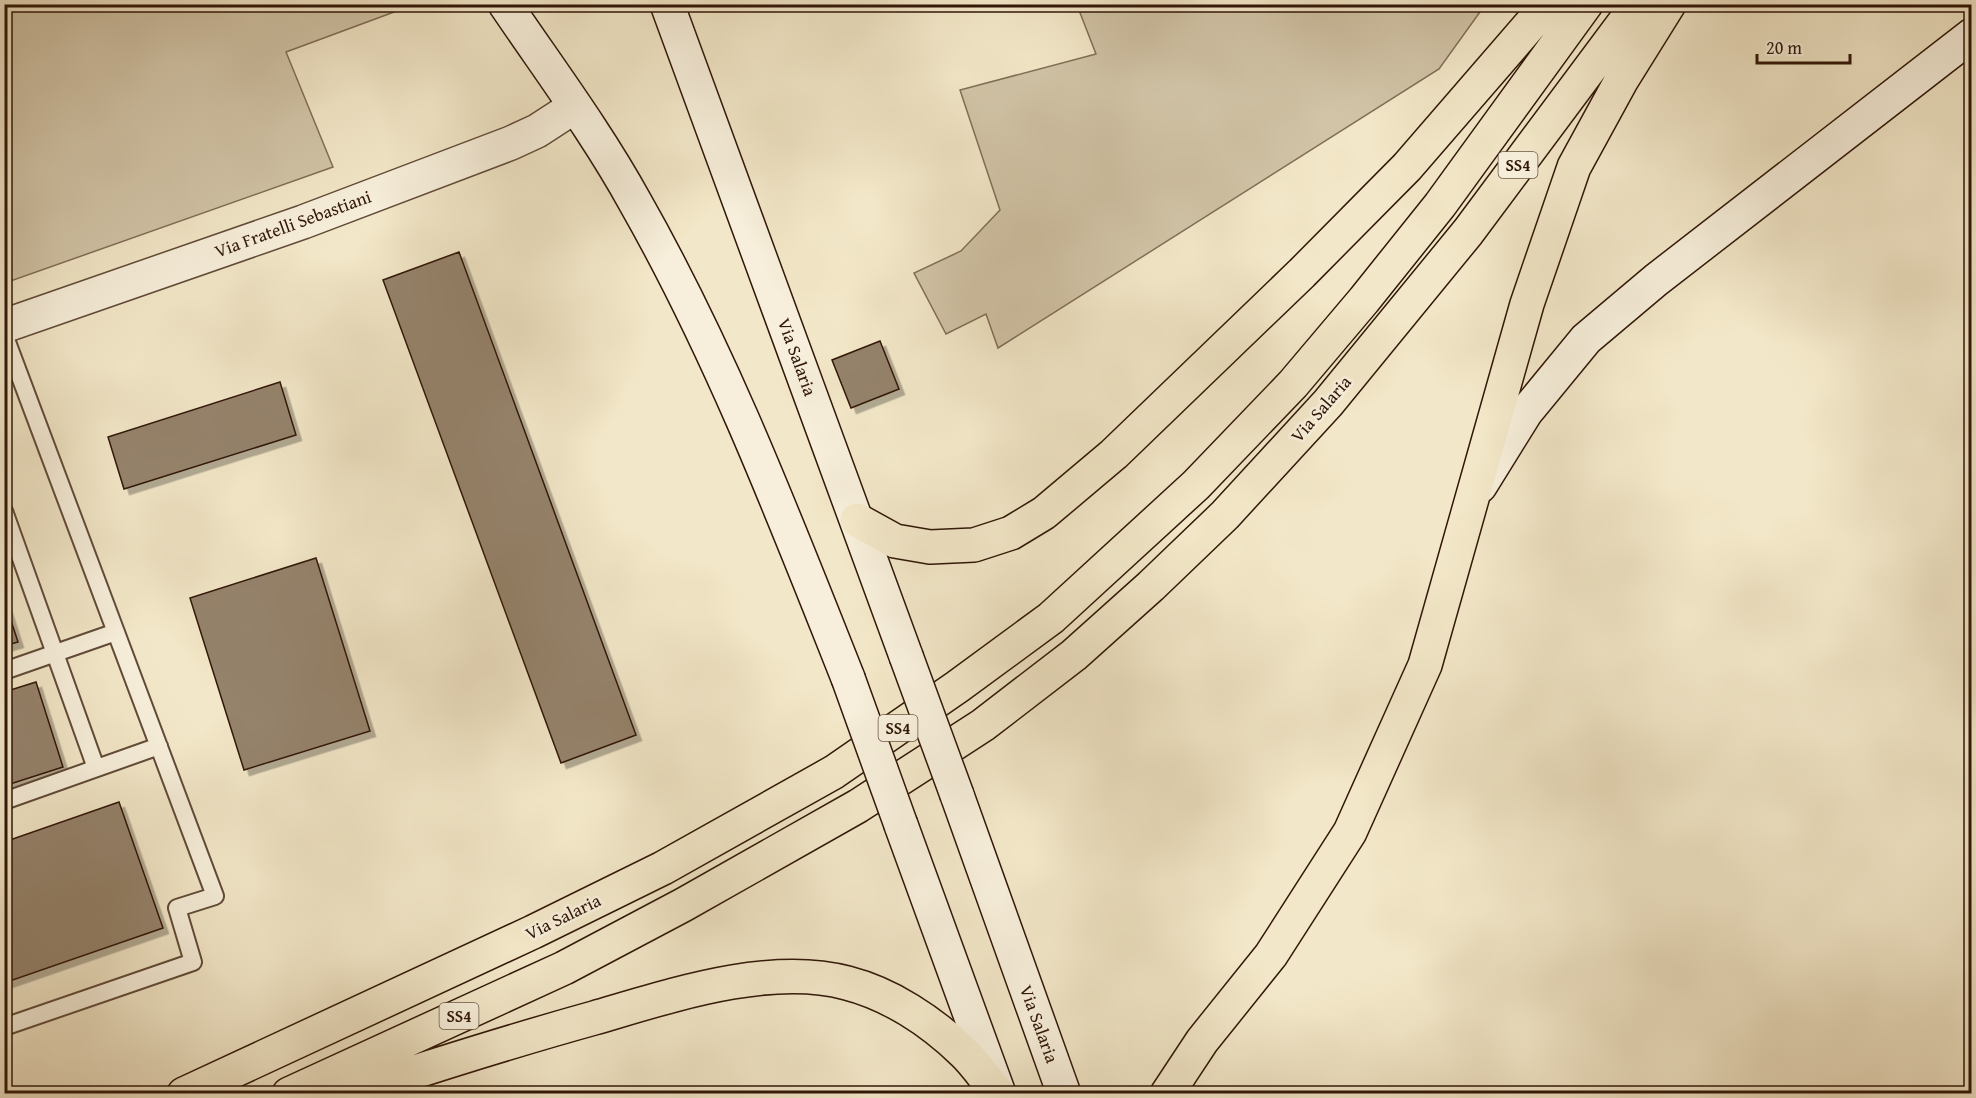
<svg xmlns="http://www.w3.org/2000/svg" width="1976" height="1098" font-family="'Gentium Book Plus',serif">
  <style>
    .green { fill: #d1c4a7; stroke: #816e58; stroke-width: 1.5 }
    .building { fill: #95836c; stroke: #311708; stroke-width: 1.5; filter: url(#shadow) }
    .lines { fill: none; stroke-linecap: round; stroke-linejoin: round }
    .lane-casing { stroke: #614b38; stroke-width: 20 }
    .street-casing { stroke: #614b38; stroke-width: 36 }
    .secondary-casing { stroke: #311708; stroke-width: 36 }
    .highway-casing { stroke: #311708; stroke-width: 36 }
    .lane { stroke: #f7efdb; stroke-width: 16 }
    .street { stroke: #f7efdb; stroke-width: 33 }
    .secondary { stroke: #f7efdb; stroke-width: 33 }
    .highway { stroke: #f2e7c8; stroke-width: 33 }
    .secondary-bridge-casing { stroke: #311708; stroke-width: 36; stroke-linecap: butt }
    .secondary-bridge { stroke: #f7efdb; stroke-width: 33 }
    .labels { text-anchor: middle; stroke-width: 5; stroke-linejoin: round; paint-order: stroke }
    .shield { fill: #f7efdb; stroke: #6c5847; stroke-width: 1.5 }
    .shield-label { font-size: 16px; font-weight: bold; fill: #311708 }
    .street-label { font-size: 18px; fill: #311708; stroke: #f7efdb }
  </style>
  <defs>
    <filter id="shadow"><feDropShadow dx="5.5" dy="5.5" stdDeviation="0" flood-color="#0004"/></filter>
  </defs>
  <rect width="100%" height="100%" fill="#f2e7c8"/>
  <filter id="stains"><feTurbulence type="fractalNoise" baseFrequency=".00333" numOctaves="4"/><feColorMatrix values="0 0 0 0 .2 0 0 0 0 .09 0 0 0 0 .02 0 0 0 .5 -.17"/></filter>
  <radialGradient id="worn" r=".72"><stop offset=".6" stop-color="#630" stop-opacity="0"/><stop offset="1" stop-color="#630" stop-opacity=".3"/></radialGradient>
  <path class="green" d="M 4,5 L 5,4 L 413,5 L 286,52 L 333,167 L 5,283 Z
    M 1077,5 L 1485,5 L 1439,69 L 998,348 L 986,314 L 946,334 L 914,273 L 961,251 L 1000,210 L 960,90 L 1096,54 Z"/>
  <path class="building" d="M 459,252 L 636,735 L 561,763 L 383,280 Z
    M 880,341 L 899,389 L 851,408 L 832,360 Z
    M 280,382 L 296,435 L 124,489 L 108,437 Z
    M 316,558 L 370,731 L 244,770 L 190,598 Z
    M 4,599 L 18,642 L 4,646 Z
    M 36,682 L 63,767 L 4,786 L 4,692 Z
    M 119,802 L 163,928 L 4,983 L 4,842 Z"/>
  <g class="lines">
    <g class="lane-casing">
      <path id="lane" d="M 4,334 L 215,896 L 177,908 L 193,962 L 4,1027
        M 4,511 L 96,768
        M 4,671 L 116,632
        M 4,801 L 159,746"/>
    </g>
    <g class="street-casing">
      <path id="street" d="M 4,326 L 303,222 L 511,143 L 537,131 L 574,107"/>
    </g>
    <g class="secondary-casing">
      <path id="secondary" d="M 505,4 C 549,69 597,133 635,202 C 721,353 784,517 848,678
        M 667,4 L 906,656
        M 1480,486 L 1526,412 L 1586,339 L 1656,280 L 1972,35
        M 957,795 L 1064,1094
        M 901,825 L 998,1091"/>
    </g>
    <g class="highway-casing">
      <path id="highway" d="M 857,520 L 895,541 L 930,547 L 974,545 L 1011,533 L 1044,513 L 1114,454 L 1302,273 L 1407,167 L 1548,4
        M 184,1094 L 533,932 L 663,868 L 834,772 L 957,687 L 1051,618 L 1196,485 L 1293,384 L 1364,300 L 1440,205 L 1586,4
        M 289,1094 L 564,968 L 683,905 L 858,806 L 983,725 L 1074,655 L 1151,586 L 1225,515 L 1328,403 L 1468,232 L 1638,4
        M 347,1094 C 429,1067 511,1041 594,1018 C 670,996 769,962 847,983 C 890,994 931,1021 963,1052 C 976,1064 986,1080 998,1094
        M 1167,1094 L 1202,1041 L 1271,955 L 1350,832 L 1425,665 L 1527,304 L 1574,167 L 1621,81 L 1669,4"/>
    </g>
    <use href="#lane" class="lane"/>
    <use href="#street" class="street"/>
    <use href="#secondary" class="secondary"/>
    <use href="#highway" class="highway"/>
    <g class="secondary-bridge-casing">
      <path id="secondary-bridge" d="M 906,656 L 957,795
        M 848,678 L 901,825"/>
    </g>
    <use href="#secondary-bridge" class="secondary-bridge"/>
  </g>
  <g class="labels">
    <g class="shield">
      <rect x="1498.5" y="152" width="39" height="26" rx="4.5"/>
      <rect x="878.5" y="715" width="39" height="26" rx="4.5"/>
      <rect x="439.5" y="1003" width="39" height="26" rx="4.5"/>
    </g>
    <g class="shield-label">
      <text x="1518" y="171">SS4</text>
      <text x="898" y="734">SS4</text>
      <text x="459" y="1022">SS4</text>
    </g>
    <g class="street-label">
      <text transform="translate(293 224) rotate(-20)" y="6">Via Fratelli Sebastiani</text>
      <text transform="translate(797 357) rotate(70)" y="6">Via Salaria</text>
      <text transform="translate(1321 409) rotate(-49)" y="6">Via Salaria</text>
      <text transform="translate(563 917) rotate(-26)" y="6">Via Salaria</text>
      <text transform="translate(1039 1024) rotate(70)" y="6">Via Salaria</text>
    </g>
  </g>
  <rect width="1976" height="1098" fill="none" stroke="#f2e7c8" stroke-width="24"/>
  <rect x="6" y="6" width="1964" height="1086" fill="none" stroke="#311708" stroke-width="3"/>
  <rect x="12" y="12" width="1952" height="1074" fill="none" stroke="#311708" stroke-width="1.5"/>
  <path d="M1757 54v9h93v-9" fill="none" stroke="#311708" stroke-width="3"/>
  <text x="1766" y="54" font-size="18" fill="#311708" stroke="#f7efdb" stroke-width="4.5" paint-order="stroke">20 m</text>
  <rect width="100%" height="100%" filter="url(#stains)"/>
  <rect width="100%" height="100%" fill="url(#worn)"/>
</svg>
